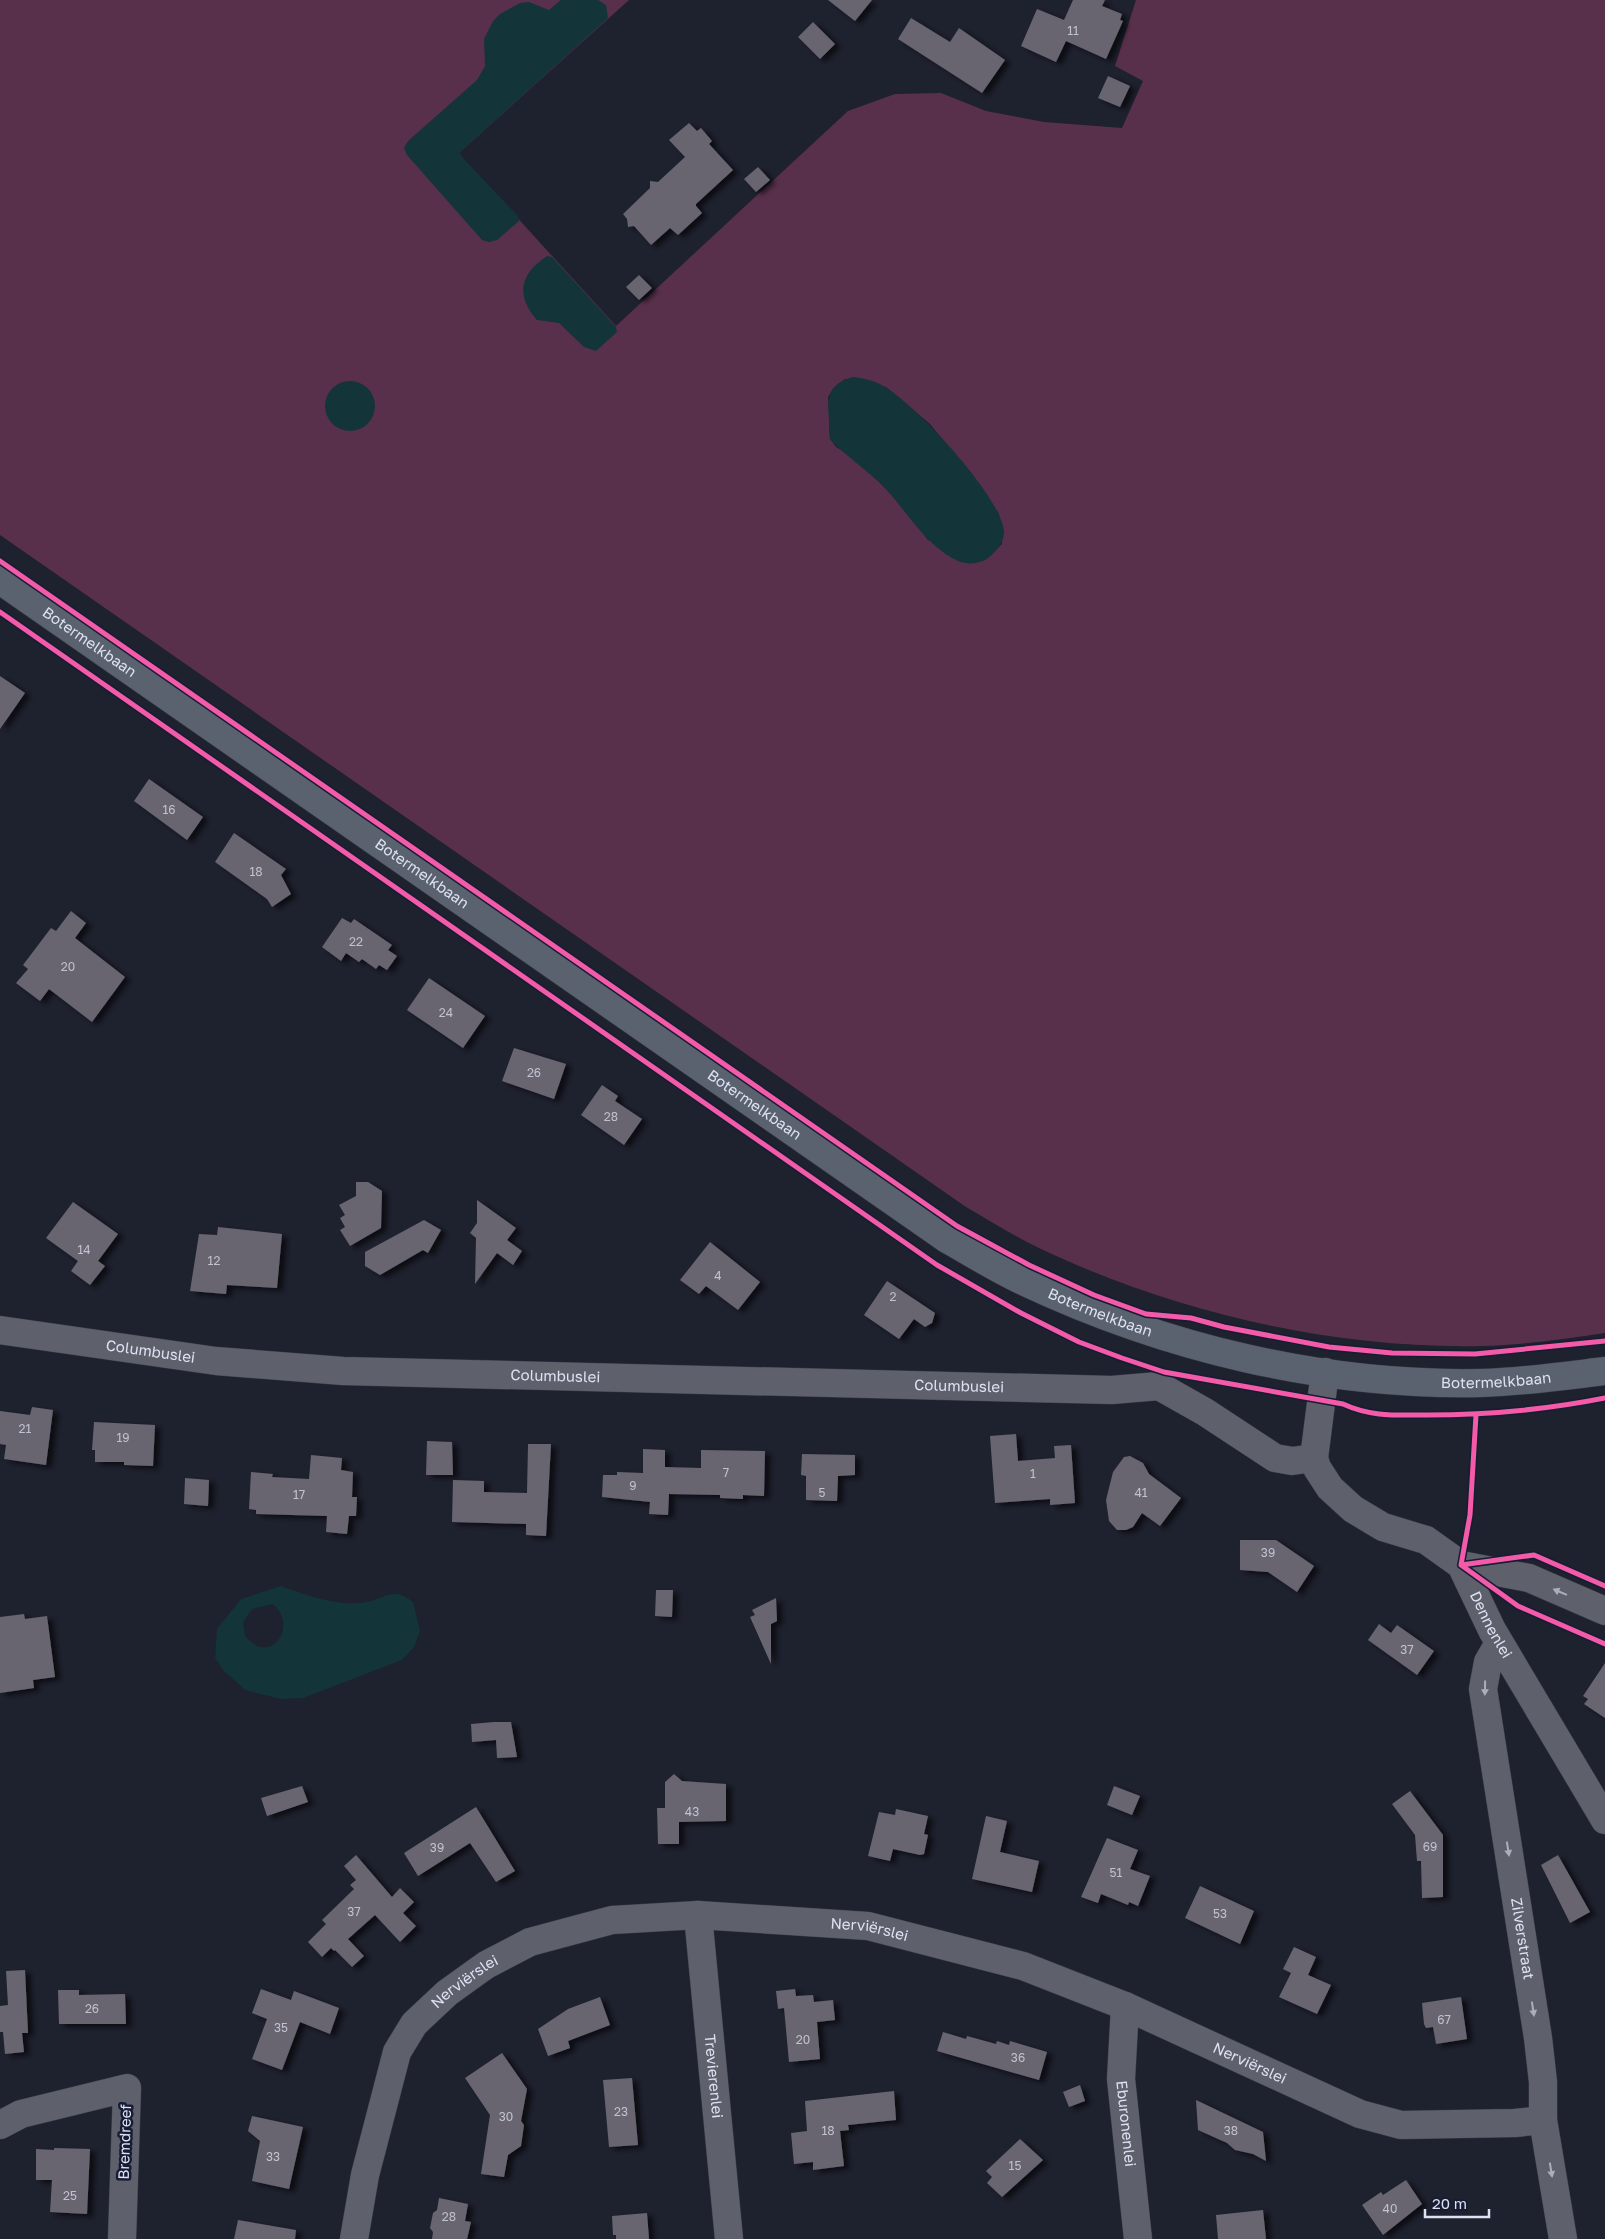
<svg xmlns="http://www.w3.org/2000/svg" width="1605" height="2239" font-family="'Golos Text',sans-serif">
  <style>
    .green { fill: #59304b; fill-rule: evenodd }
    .water { fill: #133439; fill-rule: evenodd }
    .building { fill: #676571; filter: url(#shadow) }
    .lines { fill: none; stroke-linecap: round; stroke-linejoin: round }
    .minor-casing { stroke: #3c3e4a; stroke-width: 29 }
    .major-casing { stroke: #3c3e4a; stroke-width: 29 }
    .minor { stroke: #5e616c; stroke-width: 28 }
    .major { stroke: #5a626f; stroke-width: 28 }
    .cycleway-casing { stroke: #171c35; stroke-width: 8 }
    .cycleway { stroke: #f35aa7; stroke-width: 5 }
    .oneway { fill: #aaaebd }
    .labels { text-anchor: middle; stroke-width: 5; stroke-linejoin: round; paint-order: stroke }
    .number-label { font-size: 12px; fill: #c0c2d2 }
    .street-label { font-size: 15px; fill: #dde1f3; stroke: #171c35 }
  </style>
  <defs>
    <filter id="shadow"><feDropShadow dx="5.5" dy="3" stdDeviation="2.5" flood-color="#0009"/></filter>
  </defs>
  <rect width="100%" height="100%" fill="#1e212e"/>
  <path class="green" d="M 0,0 L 629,0 L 460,152 L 460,155 L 616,326 L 848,111 L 895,94 L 941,93 L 986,111 L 1044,122 L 1122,128 L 1143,81 L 1115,66 L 1136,0 L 1605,0 L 1605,1333 C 1564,1339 1523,1345 1481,1346 C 1332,1349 1173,1312 1039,1248 C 1014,1236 990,1221 966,1207 L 0,535 ZM 845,379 L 886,387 L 930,424 L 983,489 L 999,514 L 1002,544 L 986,559 L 928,540 L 899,502 L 878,481 L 848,454 L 836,447 L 831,440 L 828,397 L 833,389 Z"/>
  <path class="water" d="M 561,0 L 598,0 L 606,5 L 608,18 L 460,152 L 460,155 L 518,216 L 519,221 L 497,240 L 489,242 L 482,240 L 407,155 L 404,148 L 408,141 L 477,80 L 485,66 L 484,39 L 493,21 L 500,14 L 520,3 L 529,2 L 549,10 Z
    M 547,256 L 552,257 L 616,327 L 617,332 L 596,351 L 584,347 L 559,323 L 537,320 C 515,295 520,274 547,256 Z
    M 853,377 C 864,378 876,381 885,387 C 917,406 1000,495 1004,531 C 1005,542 995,553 987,559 C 978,564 967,565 958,561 C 922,544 904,505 876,479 C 868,472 832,444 830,439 C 829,434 829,426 829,420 C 827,397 828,384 853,377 Z
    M325 406a25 25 0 1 1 50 0a25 25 0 1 1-50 0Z
    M 281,1586 C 301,1593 322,1601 344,1603 C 353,1604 366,1603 374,1600 C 393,1594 395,1589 413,1602 L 420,1631 L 414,1647 L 402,1660 L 303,1698 L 281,1699 L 245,1690 L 223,1670 L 215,1658 L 217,1629 L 241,1599 ZM 272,1604 C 294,1618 281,1655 257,1646 C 253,1644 248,1639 245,1636 L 243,1622 L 252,1609 Z"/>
  <path class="building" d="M 828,0 L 872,0 L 855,21 Z
    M 1073,0 L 1105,0 L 1102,6 L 1122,14 L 1120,20 L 1123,21 L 1106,59 L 1066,41 L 1056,62 L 1021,46 L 1037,9 L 1064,20 Z
    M 911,18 L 950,42 L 959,28 L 1005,60 L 982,93 L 898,39 Z
    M 813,22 L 835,44 L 820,59 L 798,37 Z
    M 1108,76 L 1130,86 L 1120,107 L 1098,98 Z
    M 689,123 L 697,131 L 701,128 L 712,141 L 709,144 L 733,170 L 696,204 L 696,206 L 702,213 L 678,235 L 670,228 L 651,245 L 634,226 L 628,227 L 627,219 L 623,214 L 650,188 L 650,181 L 658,182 L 685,157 L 669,140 Z
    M 758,167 L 770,180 L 756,192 L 744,179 Z
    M 639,275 L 652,288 L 639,300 L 626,287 Z
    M 0,676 L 25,693 L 0,729 Z
    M 149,779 L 203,817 L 187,840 L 134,801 Z
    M 234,833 L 286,869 L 281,875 L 291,894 L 272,907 L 267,899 L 215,862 Z
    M 71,911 L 86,923 L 75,938 L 125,977 L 92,1022 L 49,989 L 40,1001 L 16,983 L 28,969 L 23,965 L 51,928 L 56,931 Z
    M 342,918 L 351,923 L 354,919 L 392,945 L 388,950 L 397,956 L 387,970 L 379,965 L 376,969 L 362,959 L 359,962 L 346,953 L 341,961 L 322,947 Z
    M 429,978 L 485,1016 L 463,1048 L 407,1010 Z
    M 514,1048 L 566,1064 L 554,1099 L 502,1081 Z
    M 602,1085 L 618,1096 L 615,1101 L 642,1119 L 624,1145 L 581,1115 Z
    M 356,1182 L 368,1182 L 382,1191 L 381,1228 L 350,1246 L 340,1230 L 345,1227 L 340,1218 L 345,1215 L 339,1205 L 356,1196 Z
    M 477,1200 L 516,1228 L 507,1240 L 522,1251 L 513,1265 L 497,1253 L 475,1284 L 476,1238 L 470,1233 L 477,1223 Z
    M 73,1202 L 118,1234 L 98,1261 L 105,1266 L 90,1285 L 71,1271 L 78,1261 L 46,1238 Z
    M 424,1220 L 441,1230 L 428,1253 L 423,1250 L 380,1275 L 365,1266 L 365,1252 Z
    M 218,1227 L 282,1234 L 277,1288 L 227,1285 L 226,1294 L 190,1291 L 199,1234 L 217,1235 Z
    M 710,1242 L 760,1282 L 738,1310 L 706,1286 L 699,1294 L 680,1280 Z
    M 887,1281 L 935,1313 L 932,1323 L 925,1327 L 914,1319 L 899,1339 L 864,1315 Z
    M 32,1407 L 53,1410 L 46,1465 L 4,1459 L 6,1445 L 0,1444 L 0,1411 L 30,1415 Z
    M 94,1422 L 155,1425 L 153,1466 L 124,1465 L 124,1462 L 95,1462 L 95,1450 L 92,1450 Z
    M 1016,1434 L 1018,1461 L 1055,1458 L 1054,1446 L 1071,1445 L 1075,1503 L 1050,1505 L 1050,1499 L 995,1503 L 990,1436 Z
    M 427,1441 L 452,1442 L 453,1475 L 426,1475 Z
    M 528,1444 L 551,1444 L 546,1536 L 526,1535 L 526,1524 L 452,1522 L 453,1480 L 484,1481 L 484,1492 L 527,1493 Z
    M 643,1449 L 665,1450 L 665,1467 L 701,1468 L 701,1450 L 765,1451 L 764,1496 L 743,1495 L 743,1499 L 720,1498 L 720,1495 L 669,1494 L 668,1515 L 649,1514 L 650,1502 L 602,1497 L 603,1475 L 617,1475 L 617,1472 L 643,1473 Z
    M 802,1454 L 855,1455 L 855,1475 L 838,1476 L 837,1501 L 806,1500 L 806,1476 L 801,1475 Z
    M 311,1455 L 342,1458 L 341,1470 L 353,1472 L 352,1497 L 357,1497 L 356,1516 L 349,1516 L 347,1534 L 326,1532 L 327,1516 L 256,1514 L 256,1510 L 249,1509 L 251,1472 L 273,1474 L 272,1477 L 309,1479 Z
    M 1130,1456 L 1143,1463 L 1149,1474 L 1181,1498 L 1160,1526 L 1142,1513 L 1133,1527 L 1126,1530 L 1117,1530 L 1109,1521 L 1106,1500 L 1113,1472 L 1124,1457 Z
    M 185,1478 L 209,1480 L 208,1506 L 184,1504 Z
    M 1240,1540 L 1276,1540 L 1314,1566 L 1297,1592 L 1268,1572 L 1240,1570 Z
    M 656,1590 L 673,1590 L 672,1617 L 655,1616 Z
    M 776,1598 L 777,1621 L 771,1624 L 771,1664 L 750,1617 L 755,1615 L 752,1610 Z
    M 24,1614 L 25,1619 L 47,1616 L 55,1677 L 33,1680 L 34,1688 L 0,1693 L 0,1617 Z
    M 1379,1624 L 1391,1633 L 1397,1625 L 1434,1651 L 1417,1675 L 1368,1640 Z
    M 1605,1663 L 1605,1718 L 1584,1704 L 1588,1699 L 1583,1696 Z
    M 494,1722 L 511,1722 L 517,1757 L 497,1758 L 496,1740 L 472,1742 L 471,1724 Z
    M 674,1774 L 682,1781 L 726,1784 L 726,1821 L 679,1822 L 679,1844 L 658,1844 L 657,1808 L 665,1808 L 665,1782 Z
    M 302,1786 L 308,1802 L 267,1816 L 261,1798 Z
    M 1114,1786 L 1140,1796 L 1132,1815 L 1107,1805 Z
    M 1410,1791 L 1443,1835 L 1443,1897 L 1422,1898 L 1421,1861 L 1417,1861 L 1415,1835 L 1392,1804 Z
    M 476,1807 L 515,1871 L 496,1882 L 470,1843 L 418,1876 L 404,1853 Z
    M 896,1809 L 928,1816 L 924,1834 L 928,1835 L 924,1854 L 920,1855 L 893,1849 L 890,1861 L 868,1856 L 879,1812 L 895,1815 Z
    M 986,1816 L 1007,1821 L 1000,1852 L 1039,1861 L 1032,1892 L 972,1879 Z
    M 1107,1838 L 1138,1850 L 1130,1869 L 1150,1876 L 1138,1906 L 1129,1902 L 1128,1905 L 1101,1894 L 1098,1903 L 1081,1897 Z
    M 356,1855 L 392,1897 L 400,1888 L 414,1902 L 403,1913 L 416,1926 L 400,1942 L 375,1915 L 348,1939 L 364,1956 L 352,1967 L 335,1950 L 334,1951 L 331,1948 L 322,1957 L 308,1942 L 326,1924 L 322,1920 L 354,1889 L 350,1885 L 356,1880 L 344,1866 Z
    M 1558,1855 L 1590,1912 L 1570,1923 L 1541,1865 Z
    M 1200,1886 L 1254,1911 L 1240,1944 L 1185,1918 Z
    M 1294,1947 L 1316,1957 L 1308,1975 L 1331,1985 L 1317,2014 L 1279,1997 L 1291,1973 L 1283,1969 Z
    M 25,1970 L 28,2033 L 22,2033 L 24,2052 L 5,2054 L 3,2032 L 0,2032 L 0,2006 L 8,2005 L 6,1971 Z
    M 261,1989 L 291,2000 L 294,1991 L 339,2008 L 330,2034 L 300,2022 L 282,2070 L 252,2059 L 267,2019 L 252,2013 Z
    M 795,1989 L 796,1996 L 813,1995 L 814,2002 L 833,2000 L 835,2020 L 817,2022 L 820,2059 L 789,2062 L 784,2008 L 778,2009 L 776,1991 Z
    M 58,1990 L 79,1990 L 79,1995 L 125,1994 L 126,2024 L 59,2024 Z
    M 600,1997 L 610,2025 L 568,2041 L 570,2048 L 548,2056 L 538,2029 L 568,2009 Z
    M 1461,1997 L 1467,2039 L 1436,2044 L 1433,2027 L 1426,2028 L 1424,2024 L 1422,2003 Z
    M 943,2032 L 966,2039 L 967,2036 L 996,2044 L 997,2041 L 1009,2045 L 1010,2041 L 1047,2052 L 1039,2080 L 937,2051 Z
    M 502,2053 L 527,2089 L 521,2121 L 524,2125 L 521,2146 L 508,2155 L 504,2177 L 481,2174 L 490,2115 L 465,2078 Z
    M 632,2078 L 638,2145 L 609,2147 L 603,2080 Z
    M 1080,2085 L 1085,2101 L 1069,2107 L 1063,2092 Z
    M 894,2091 L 896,2120 L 848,2125 L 849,2130 L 840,2131 L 844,2166 L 813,2170 L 813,2162 L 794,2164 L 791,2133 L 807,2131 L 805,2101 Z
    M 1196,2100 L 1263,2132 L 1266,2161 L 1253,2154 L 1235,2150 L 1227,2143 L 1198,2130 Z
    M 252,2116 L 303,2127 L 289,2189 L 252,2181 L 260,2141 L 248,2131 Z
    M 1020,2139 L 1043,2160 L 1002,2197 L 987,2183 L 992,2177 L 986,2171 Z
    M 54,2148 L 90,2149 L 87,2214 L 50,2212 L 52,2180 L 36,2180 L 36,2149 L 54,2150 Z
    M 1406,2180 L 1422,2204 L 1383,2235 L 1362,2205 L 1381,2192 L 1383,2195 Z
    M 439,2198 L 468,2204 L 465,2221 L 471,2222 L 467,2239 L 432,2239 L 433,2232 L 430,2228 L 433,2213 L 437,2210 Z
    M 1263,2210 L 1266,2239 L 1218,2239 L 1216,2215 Z
    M 647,2213 L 649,2239 L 616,2239 L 616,2235 L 613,2235 L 612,2216 Z
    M 238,2220 L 296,2230 L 295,2239 L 234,2239 Z"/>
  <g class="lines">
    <g class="minor-casing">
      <g id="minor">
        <path id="s1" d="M 0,1330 L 216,1361 L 343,1371 L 1112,1390 L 1159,1386 L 1205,1412 L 1275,1458 L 1292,1461 L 1314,1458"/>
        <path id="s2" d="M 1325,1372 L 1314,1458 L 1317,1468 L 1330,1488 L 1353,1509 L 1383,1527 L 1426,1540 L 1461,1565 L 1492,1630 L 1605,1820"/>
        <path d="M 1461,1565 L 1529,1578 L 1605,1611"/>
        <path id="s3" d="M 1499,1643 L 1488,1662 L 1483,1689 L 1538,2038 L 1543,2082 L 1543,2120 L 1563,2239"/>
        <path id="s4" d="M 698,1915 L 729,2239"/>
        <path id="s5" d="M 1125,2006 L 1121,2079 L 1138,2239"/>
        <path d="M 0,2125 L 21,2114 L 127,2088 L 122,2239"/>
        <path id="s6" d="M 354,2239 L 365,2175 L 397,2052 L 414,2024 L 447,1993 L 486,1965 L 530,1942 L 612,1920 L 698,1915 L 868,1926 L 1023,1966 L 1125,2006 L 1360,2114 L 1401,2125 L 1515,2123 L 1543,2120"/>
      </g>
    </g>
    <g class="major-casing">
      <g id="major">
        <path id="s7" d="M 0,580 L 947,1239 C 972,1253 997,1269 1023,1281 C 1165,1348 1323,1386 1481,1383 C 1522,1382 1564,1376 1605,1371"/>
      </g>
    </g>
    <use href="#minor" class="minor"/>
    <use href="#major" class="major"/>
    <g class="cycleway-casing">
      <path id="cycleway" d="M 0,561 L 957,1226 L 1029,1265 L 1094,1295 L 1146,1314 L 1191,1318 L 1224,1327 L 1329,1347 L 1392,1353 L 1475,1354 L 1605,1341
        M 0,612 L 937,1265 L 1021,1313 L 1079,1342 L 1122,1358 L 1164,1372 L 1343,1404 C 1371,1417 1396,1415 1426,1415 C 1487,1415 1545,1410 1605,1398
        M 1461,1565 L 1518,1606 L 1605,1644
        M 1461,1565 L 1470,1515 L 1476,1415
        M 1461,1565 L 1534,1555 L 1605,1586"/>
    </g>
    <use href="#cycleway" class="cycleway"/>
  </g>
  <defs><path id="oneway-solid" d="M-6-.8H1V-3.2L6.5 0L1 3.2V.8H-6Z" transform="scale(1.25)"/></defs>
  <g class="oneway">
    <use href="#oneway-solid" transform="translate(1560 1592) rotate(-157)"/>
    <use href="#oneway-solid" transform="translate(1485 1688) rotate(91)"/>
    <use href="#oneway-solid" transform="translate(1508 1849) rotate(81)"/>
    <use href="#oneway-solid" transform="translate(1533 2009) rotate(81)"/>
    <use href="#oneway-solid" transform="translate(1551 2170) rotate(81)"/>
  </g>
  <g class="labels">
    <g class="number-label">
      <text x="1073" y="35">11</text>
      <text x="169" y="814">16</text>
      <text x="256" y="876">18</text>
      <text x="356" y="946">22</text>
      <text x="68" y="971">20</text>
      <text x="446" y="1017">24</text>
      <text x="534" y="1077">26</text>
      <text x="611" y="1121">28</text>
      <text x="84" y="1254">14</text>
      <text x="214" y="1265">12</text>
      <text x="718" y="1280">4</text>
      <text x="893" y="1301">2</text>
      <text x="25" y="1433">21</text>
      <text x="123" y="1442">19</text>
      <text x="726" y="1477">7</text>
      <text x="1033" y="1478">1</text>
      <text x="633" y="1490">9</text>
      <text x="822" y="1497">5</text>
      <text x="1141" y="1497">41</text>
      <text x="299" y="1499">17</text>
      <text x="1268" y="1557">39</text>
      <text x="1407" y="1654">37</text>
      <text x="692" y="1816">43</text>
      <text x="1430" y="1851">69</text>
      <text x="437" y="1852">39</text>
      <text x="1116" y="1877">51</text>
      <text x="354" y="1916">37</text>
      <text x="1220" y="1918">53</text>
      <text x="92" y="2013">26</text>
      <text x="1444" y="2024">67</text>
      <text x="281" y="2032">35</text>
      <text x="803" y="2044">20</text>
      <text x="1018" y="2062">36</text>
      <text x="621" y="2116">23</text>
      <text x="506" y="2121">30</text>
      <text x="828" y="2135">18</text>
      <text x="1231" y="2135">38</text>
      <text x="273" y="2161">33</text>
      <text x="1015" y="2170">15</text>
      <text x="70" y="2200">25</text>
      <text x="1390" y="2213">40</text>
      <text x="449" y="2221">28</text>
    </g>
    <g class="street-label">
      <text dy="5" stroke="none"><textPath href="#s7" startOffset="109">Botermelkbaan</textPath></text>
      <text dy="5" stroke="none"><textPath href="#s7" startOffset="514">Botermelkbaan</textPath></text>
      <text dy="5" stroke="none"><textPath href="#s7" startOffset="919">Botermelkbaan</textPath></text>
      <text dy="5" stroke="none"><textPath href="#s7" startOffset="1324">Botermelkbaan</textPath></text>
      <text dy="5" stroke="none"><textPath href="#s1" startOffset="152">Columbuslei</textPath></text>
      <text dy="5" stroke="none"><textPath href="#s1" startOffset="558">Columbuslei</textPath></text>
      <text dy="5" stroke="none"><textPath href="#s7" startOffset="1729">Botermelkbaan</textPath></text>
      <text dy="5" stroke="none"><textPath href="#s1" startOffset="962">Columbuslei</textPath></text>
      <text dy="5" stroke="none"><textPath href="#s2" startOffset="342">Dennenlei</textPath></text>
      <text dy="5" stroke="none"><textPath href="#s6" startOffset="711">Nerviërslei</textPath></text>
      <text dy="5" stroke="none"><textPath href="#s3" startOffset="302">Zilverstraat</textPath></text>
      <text dy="5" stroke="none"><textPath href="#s6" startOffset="291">Nerviërslei</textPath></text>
      <text dy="5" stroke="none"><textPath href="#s6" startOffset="1116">Nerviërslei</textPath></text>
      <text dy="5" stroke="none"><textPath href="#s4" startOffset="162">Trevierenlei</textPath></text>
      <text dy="5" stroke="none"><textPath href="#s5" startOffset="118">Eburonenlei</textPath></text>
      <text transform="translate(125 2142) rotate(-88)" y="5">Bremdreef</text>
    </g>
  </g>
  <path d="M1425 2209v8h64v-8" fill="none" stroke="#dde1f3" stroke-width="2.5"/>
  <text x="1432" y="2209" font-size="15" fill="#dde1f3" stroke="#171c35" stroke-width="4" paint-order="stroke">20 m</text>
</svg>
